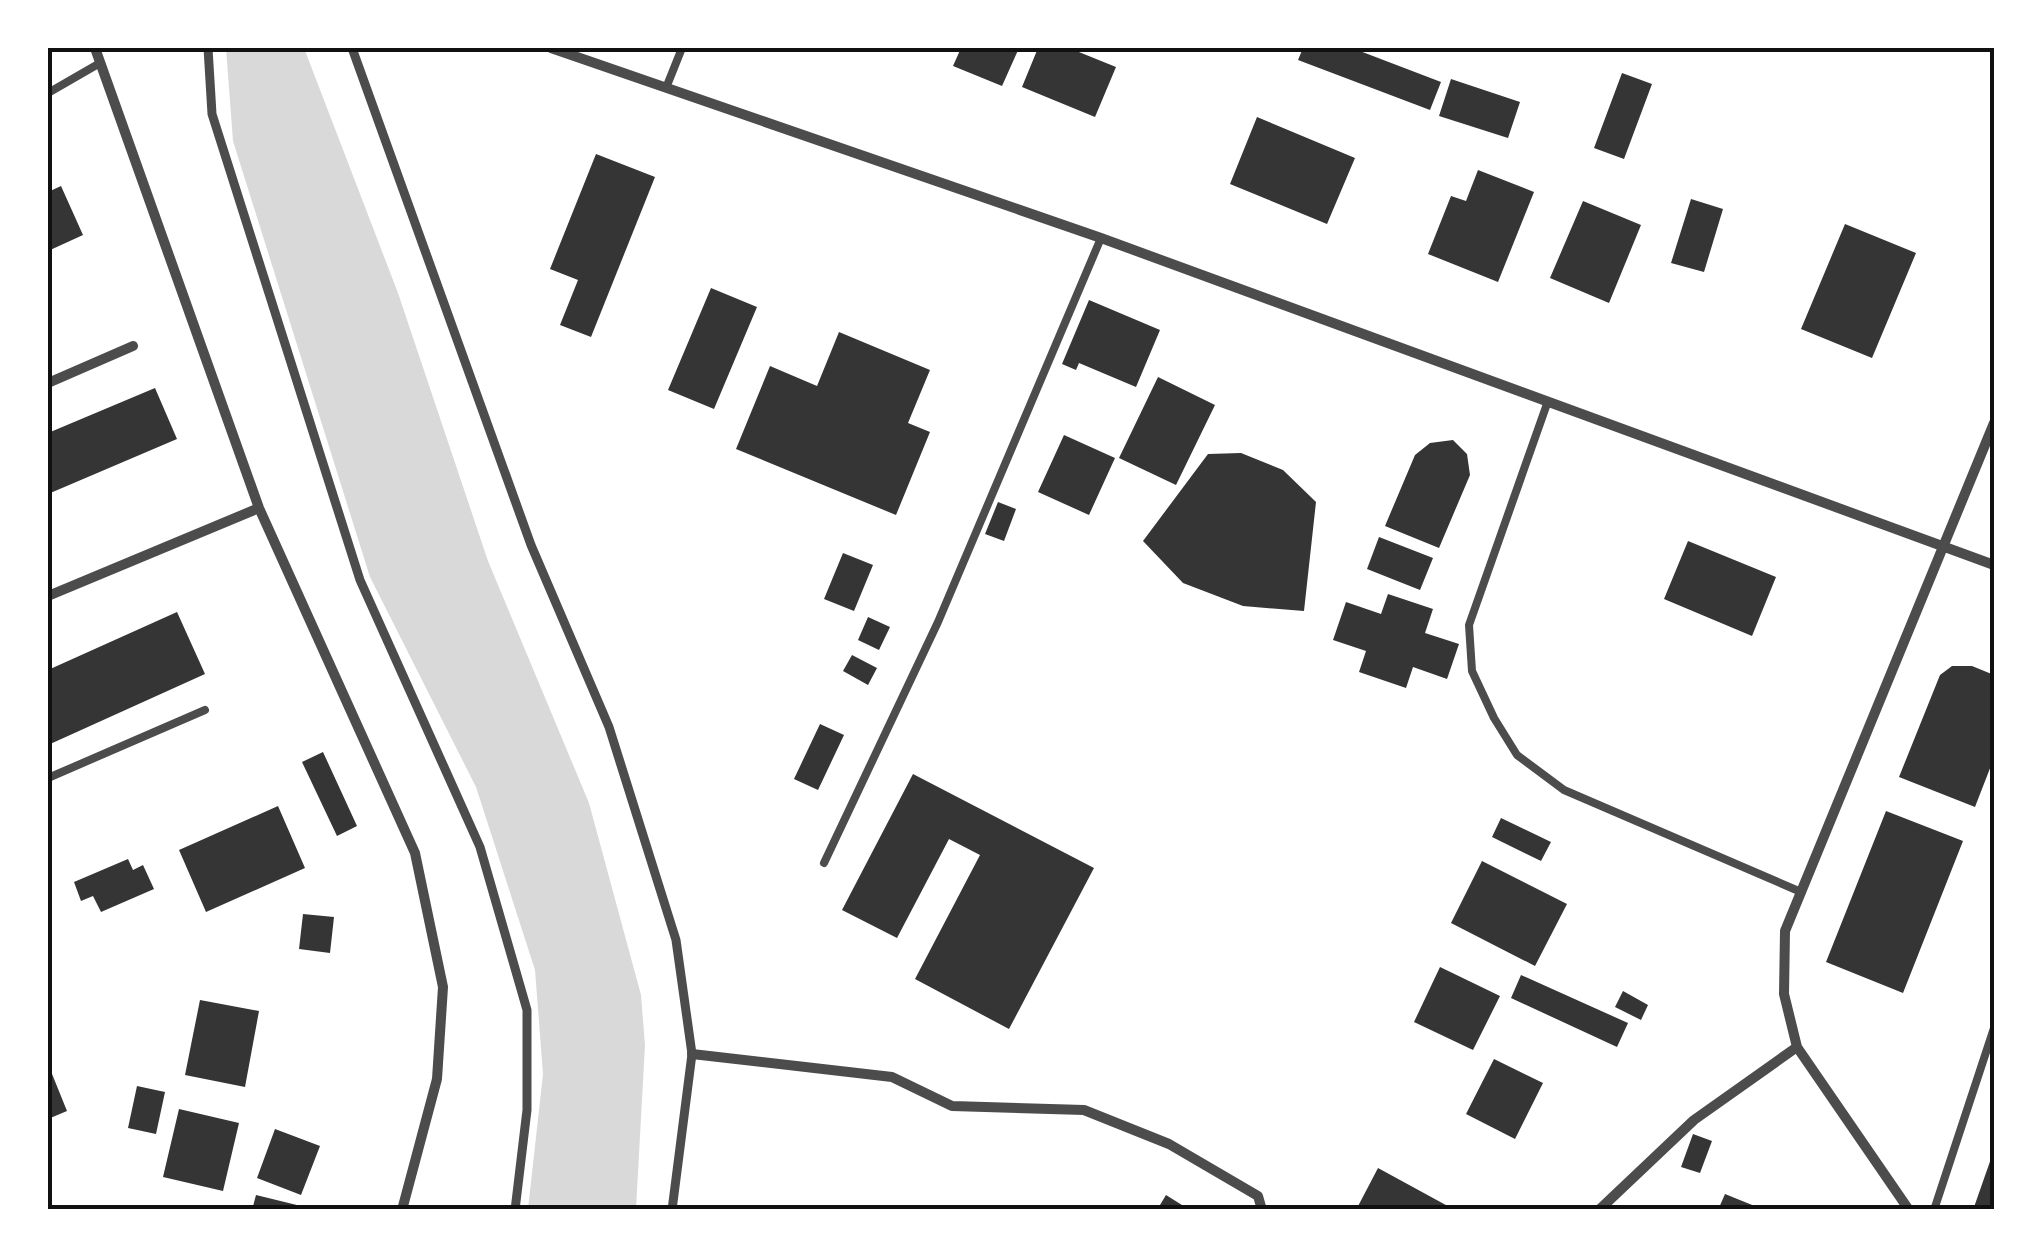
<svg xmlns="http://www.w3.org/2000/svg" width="2042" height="1257" font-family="'Fira Sans',sans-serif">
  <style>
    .water { fill: #d9d9d9 }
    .building { fill: #353535 }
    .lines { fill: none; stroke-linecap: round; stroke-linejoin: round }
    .service { stroke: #4c4c4c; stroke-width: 8 }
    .pedestrian { stroke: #4c4c4c; stroke-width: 9 }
    .minor { stroke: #4c4c4c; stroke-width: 10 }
    .neatline { fill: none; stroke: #111; stroke-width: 4 }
  </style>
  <rect width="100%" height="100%" fill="#fff"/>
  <path class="water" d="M 226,48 L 304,48 L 398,293 L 488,561 L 589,803 L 641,995 L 645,1045 L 636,1209 L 528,1209 L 543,1074 L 535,970 L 476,787 L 370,577 L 233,141 Z"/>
  <path class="building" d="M 961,48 L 1019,48 L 1002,86 L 953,66 Z
    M 1038,48 L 1069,48 L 1116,67 L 1095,117 L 1022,87 Z
    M 1303,48 L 1352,48 L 1441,82 L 1430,110 L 1298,60 Z
    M 1622,73 L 1652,84 L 1624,159 L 1594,148 Z
    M 1451,79 L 1520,102 L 1508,138 L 1439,116 Z
    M 1257,117 L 1355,158 L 1327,224 L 1230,184 Z
    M 596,154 L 655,177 L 591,337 L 560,325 L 578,280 L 550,269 Z
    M 1478,170 L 1534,192 L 1498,282 L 1428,254 L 1451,196 L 1466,201 Z
    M 61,186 L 83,235 L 48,251 L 48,192 Z
    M 1691,199 L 1723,209 L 1704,272 L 1671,263 Z
    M 1583,201 L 1641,225 L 1609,303 L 1550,278 Z
    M 1845,224 L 1916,253 L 1872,358 L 1801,329 Z
    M 711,288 L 757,307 L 714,409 L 668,390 Z
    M 1089,300 L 1160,330 L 1136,387 L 1079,363 L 1076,370 L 1062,364 Z
    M 839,332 L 930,370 L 908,423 L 930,432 L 896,515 L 736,449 L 770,366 L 817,386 Z
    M 1158,377 L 1215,405 L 1176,485 L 1119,458 Z
    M 155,388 L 177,439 L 48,494 L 48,433 Z
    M 1064,435 L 1115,458 L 1089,515 L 1038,492 Z
    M 1453,440 L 1467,454 L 1470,475 L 1439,548 L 1385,526 L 1415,455 L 1430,443 Z
    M 1241,453 L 1283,470 L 1316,502 L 1304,611 L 1243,606 L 1183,583 L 1143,541 L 1208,454 Z
    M 998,502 L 1016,509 L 1004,541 L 985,534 Z
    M 1379,537 L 1433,558 L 1420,590 L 1367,569 Z
    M 1688,541 L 1776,577 L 1752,636 L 1664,599 Z
    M 843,553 L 873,565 L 854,611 L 824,599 Z
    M 1388,594 L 1433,609 L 1425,633 L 1459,644 L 1447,679 L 1413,667 L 1406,688 L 1359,672 L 1366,651 L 1333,640 L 1346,602 L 1381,614 Z
    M 177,612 L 205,674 L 48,745 L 48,670 Z
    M 868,617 L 890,627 L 879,650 L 858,640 Z
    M 852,655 L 877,668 L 868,685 L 843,671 Z
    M 1952,666 L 1972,666 L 1994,675 L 1994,758 L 1975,807 L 1899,777 L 1940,675 Z
    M 820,724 L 844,735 L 818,790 L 794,779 Z
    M 323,752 L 357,826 L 337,836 L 302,762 Z
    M 913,774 L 1094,868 L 1009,1029 L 915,979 L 980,855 L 949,839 L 897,938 L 842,910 Z
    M 278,806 L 305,868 L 206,912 L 179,850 Z
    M 1886,811 L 1963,841 L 1903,993 L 1826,962 Z
    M 1501,818 L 1551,842 L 1541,861 L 1492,837 Z
    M 128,859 L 133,870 L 143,865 L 154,889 L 101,912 L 93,896 L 81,901 L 74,882 Z
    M 1482,861 L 1567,904 L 1535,966 L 1451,923 Z
    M 303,914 L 334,917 L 330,953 L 299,949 Z
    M 1440,967 L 1500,996 L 1473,1050 L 1414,1022 Z
    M 1521,975 L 1628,1023 L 1617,1047 L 1511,998 Z
    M 1623,991 L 1648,1005 L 1641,1020 L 1615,1007 Z
    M 200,1000 L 259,1011 L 245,1087 L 185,1075 Z
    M 1494,1059 L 1543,1083 L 1515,1139 L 1466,1114 Z
    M 48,1064 L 67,1111 L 48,1119 Z
    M 137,1086 L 165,1092 L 156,1134 L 128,1128 Z
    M 179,1109 L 239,1123 L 223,1191 L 163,1177 Z
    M 275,1129 L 320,1146 L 301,1195 L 257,1178 Z
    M 1693,1134 L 1712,1141 L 1700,1173 L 1681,1167 Z
    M 1994,1150 L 1994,1210 L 1973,1210 Z
    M 1378,1168 L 1455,1210 L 1356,1210 Z
    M 1725,1194 L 1762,1209 L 1762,1210 L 1718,1210 Z
    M 256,1195 L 309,1208 L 308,1210 L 252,1210 Z
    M 1166,1195 L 1190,1210 L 1157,1210 Z"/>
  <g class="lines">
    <path class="service" d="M 666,88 L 682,48
      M 48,93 L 100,63
      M 1548,401 L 1469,625 L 1472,671 L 1494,718 L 1517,755 L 1564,790 L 1801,892
      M 48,778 L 205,710
      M 824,863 L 938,622 L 1101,238
      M 1934,1210 L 1994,1028"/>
    <path class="pedestrian" d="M 208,48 L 212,114 L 360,580 L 480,847 L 527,1010 L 527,1110 L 515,1210
      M 352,48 L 531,545 L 609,727 L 676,940 L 692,1054 L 672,1210"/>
    <path class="minor" d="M 95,48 L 259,508 L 415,853 L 443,987 L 437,1079 L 402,1210
      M 551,48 L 1101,238 L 1994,565
      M 48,383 L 133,346
      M 48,596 L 259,508
      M 692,1054 L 892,1077 L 952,1106 L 1084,1110 L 1169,1144 L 1258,1196 L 1262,1210
      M 1599,1210 L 1694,1120 L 1797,1047
      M 1909,1210 L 1797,1047 L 1784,994 L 1785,931 L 1994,423"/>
  </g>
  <rect width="2042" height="1257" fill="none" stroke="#ffffff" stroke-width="100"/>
  <rect x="50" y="50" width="1942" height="1157" class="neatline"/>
</svg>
